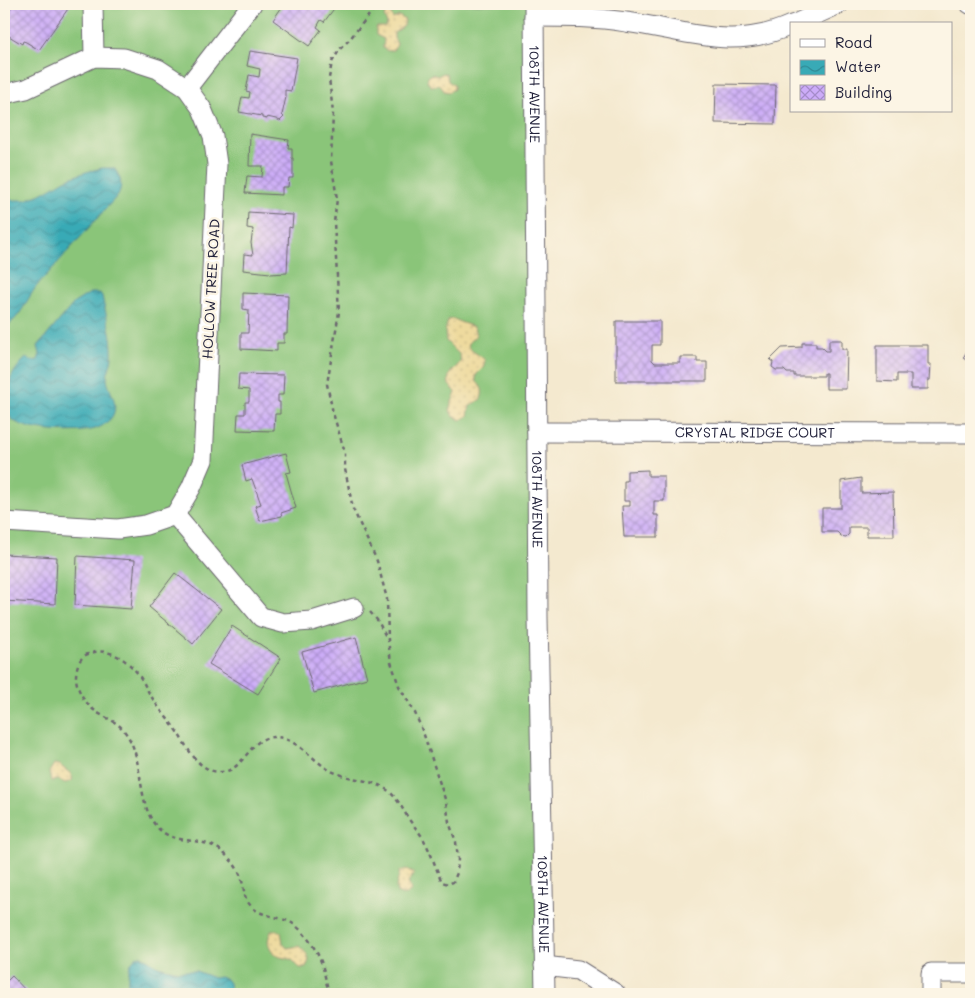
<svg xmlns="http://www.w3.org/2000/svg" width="975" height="998" font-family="Mali,sans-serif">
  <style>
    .grass { fill: #8ac579; stroke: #56745a }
    .sand { fill: url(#sand-dots); stroke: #887e6c }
    .water { fill: url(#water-waves); stroke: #2e6678 }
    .building { fill: url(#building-cross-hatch) }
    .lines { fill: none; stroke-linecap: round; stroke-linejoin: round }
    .minor-casing { stroke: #6c686f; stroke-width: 21 }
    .path { stroke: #6c686f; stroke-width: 2.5; stroke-dasharray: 4 4; stroke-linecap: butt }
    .minor { stroke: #fff; stroke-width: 19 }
    .labels { text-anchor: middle; stroke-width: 5; stroke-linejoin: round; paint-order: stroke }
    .street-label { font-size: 14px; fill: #22223b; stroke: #fcf5e5 }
  </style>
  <defs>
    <pattern id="sand-dots" width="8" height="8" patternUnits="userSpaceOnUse" patternTransform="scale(1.25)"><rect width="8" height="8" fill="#eeda9e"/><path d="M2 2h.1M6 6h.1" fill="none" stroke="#ccbb89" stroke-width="1.8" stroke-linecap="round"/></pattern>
    <pattern id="water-waves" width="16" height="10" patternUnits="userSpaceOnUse" patternTransform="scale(1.25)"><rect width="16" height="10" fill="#39aab6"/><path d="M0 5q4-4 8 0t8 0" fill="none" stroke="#308a95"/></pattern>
    <pattern id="building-cross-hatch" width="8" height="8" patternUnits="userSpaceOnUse" patternTransform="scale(1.25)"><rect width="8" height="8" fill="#ccacf8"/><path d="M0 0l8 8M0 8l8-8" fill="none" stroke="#a58cca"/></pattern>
  </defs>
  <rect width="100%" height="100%" fill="#fcf5e5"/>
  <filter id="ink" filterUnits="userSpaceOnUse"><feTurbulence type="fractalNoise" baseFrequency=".02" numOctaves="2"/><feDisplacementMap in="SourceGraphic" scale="10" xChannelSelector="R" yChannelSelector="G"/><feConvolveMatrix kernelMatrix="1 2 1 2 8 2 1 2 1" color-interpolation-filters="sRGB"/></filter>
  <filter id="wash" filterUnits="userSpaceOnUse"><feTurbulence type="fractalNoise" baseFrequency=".0096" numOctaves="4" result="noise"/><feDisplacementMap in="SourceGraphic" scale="20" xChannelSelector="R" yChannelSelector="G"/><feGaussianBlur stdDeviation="1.12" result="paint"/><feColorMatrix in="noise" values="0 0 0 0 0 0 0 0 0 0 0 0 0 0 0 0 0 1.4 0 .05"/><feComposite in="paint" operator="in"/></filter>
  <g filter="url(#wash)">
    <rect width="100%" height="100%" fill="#f4e9cf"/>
    <path class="grass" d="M 4,4 L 531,4 L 544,994 L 4,994 Z"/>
    <path class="sand" d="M 387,12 L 391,14 L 393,19 L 399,16 L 405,20 L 404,26 L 394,33 L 394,38 L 397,44 C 395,51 388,53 383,48 L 384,39 L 376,35 L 376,29 L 377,27 L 385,27 L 387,24 L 384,16 Z
      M 443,73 L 447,74 L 448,81 L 454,85 L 454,89 L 449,92 L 444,91 L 440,85 L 431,86 L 427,81 L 428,77 L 431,74 L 438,76 Z
      M 452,319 L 474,327 L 476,335 C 474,338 472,339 470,341 C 463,350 482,354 485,361 L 483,368 L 476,375 L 476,381 C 482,387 484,390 481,399 L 470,406 L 468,416 L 461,420 L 453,416 C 446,406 454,401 456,392 L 449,385 C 446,370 456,371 461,360 L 459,354 L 446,341 L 445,331 L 448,320 Z
      M 54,764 L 60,765 C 65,771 74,772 72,781 L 65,783 L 59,780 L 51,781 L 49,772 Z
      M 407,869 L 414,874 L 408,882 L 411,890 L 407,895 L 401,895 L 397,893 L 396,887 L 400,871 Z
      M 272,930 L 277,930 L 281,932 L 283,943 L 287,948 L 299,946 L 306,953 L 309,960 L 306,968 L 300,968 C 297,966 295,962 292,960 C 288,958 284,958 280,957 C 268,952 265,941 272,930 Z"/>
    <path class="water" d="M 102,168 L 114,168 C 121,177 123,185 118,195 L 36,287 C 25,302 21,318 4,328 L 4,200 L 25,200 L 43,193 L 65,180 L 86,172 Z
      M 90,293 L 100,293 L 102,296 C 106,316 113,336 112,356 C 112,364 107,371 107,379 C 108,390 119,401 113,415 C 110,421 102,427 95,429 C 78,434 21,433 10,417 C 7,412 7,401 7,395 C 7,381 16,367 26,358 L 32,361 L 38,360 L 40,354 L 38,346 L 74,303 Z
      M 140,955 L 158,966 L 177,971 L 196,971 L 214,978 L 220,977 L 226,979 L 229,983 L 231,994 L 129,994 C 127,982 126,960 140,955 Z"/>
    <g id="blocks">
      <path class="building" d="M 13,4 L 67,4 L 70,6 L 39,50 L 26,42 L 23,41 L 22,44 L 4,33 L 4,19 Z
        M 284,4 L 333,4 L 336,6 L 324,22 L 321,20 L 317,27 L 321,30 L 309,46 L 273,20 Z
        M 250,51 L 297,58 L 291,91 L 285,90 L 285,96 L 286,97 L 282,115 L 284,117 L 280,121 L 276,119 L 267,117 L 267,119 L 262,118 L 262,116 L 239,112 L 242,97 L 249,98 L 250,92 L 246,91 L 249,75 L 259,77 L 260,69 L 247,66 Z
        M 716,84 L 776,85 L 775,124 L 715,123 Z
        M 250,134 L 289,140 L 288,148 L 292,148 L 292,158 L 293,158 L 293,178 L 289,178 L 288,187 L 282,187 L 282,195 L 245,193 L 247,176 L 262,177 L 263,166 L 249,166 Z
        M 248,212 L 293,215 L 292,228 L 289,227 L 287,273 L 270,274 L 270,273 L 243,270 L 244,254 L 253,255 L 251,243 L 253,229 L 247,228 Z
        M 243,293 L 288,295 L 287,334 L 284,334 L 284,343 L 277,343 L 277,351 L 241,349 L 241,333 L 248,333 L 249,310 L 243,309 Z
        M 616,321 L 660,321 L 660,345 L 652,345 L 652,360 L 655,363 L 680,363 L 680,357 L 697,357 L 697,362 L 707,362 L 707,381 L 616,381 Z
        M 829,340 L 842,340 L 842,349 L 847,349 L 846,389 L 826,389 L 826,373 L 824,373 L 824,376 L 794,376 L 794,373 L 787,373 L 784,370 L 776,370 L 772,367 L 773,362 L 770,360 L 782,348 L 802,347 L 802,343 L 816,343 L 816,347 L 822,347 L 826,351 L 829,351 Z
        M 877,345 L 928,345 L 928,364 L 931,364 L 930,380 L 928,380 L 928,389 L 911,389 L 911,374 L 897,374 L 897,382 L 877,381 Z
        M 970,346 L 971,347 L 971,363 L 963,358 Z
        M 239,374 L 284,375 L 283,395 L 278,395 L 278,402 L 280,402 L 280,414 L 275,414 L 274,431 L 237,430 L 238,414 L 245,414 L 245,402 L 249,402 L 249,390 L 238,389 Z
        M 286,453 L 291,472 L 286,473 L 296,508 L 281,513 L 282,516 L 260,521 L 255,506 L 261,504 L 252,479 L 246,481 L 242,465 Z
        M 648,470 L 648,476 L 664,476 L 664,501 L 654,501 L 654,515 L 658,515 L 658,537 L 624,537 L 622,506 L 630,506 L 630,501 L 624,501 L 624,481 L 627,481 L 627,471 Z
        M 861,478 L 861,493 L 893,492 L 894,536 L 867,536 L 867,527 L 849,527 L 849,534 L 846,537 L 841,536 L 837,532 L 822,532 L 822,508 L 841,508 L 841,481 Z
        M 4,554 L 57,557 L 55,604 L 4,601 Z
        M 77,556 L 135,560 L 131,609 L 75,605 Z
        M 175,573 L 221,609 L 193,644 L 149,607 Z
        M 232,626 L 281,658 L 258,694 L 209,664 Z
        M 356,637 L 367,678 L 314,693 L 302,652 Z
        M 12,976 L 29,994 L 4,994 L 4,984 Z"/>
    </g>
  </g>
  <g filter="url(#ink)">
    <use href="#blocks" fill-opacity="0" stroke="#6c686f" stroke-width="1"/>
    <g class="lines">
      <g class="minor-casing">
        <g id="minor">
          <path d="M 93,4 L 94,57"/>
          <path id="s1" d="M 534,4 L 538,617 L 545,994"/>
          <path d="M 970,4 L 971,4"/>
          <path d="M 534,17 C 565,17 595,17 626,22 C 686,30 731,52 791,25"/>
          <path d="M 795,24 L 839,4"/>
          <path d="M 187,88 L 252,4"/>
          <path d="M 4,94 L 26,89 L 94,57 L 124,58 L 158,69 L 187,88 L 202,109 L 213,136 L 217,164 L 203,460 L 191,488 L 175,515 L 146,525 L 118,529 L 4,522"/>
          <path id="s2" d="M 537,432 L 971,433"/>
          <path d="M 175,515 L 261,617 L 283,623 L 312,621 L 354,608"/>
          <path d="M 544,966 L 578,970 L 616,994"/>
          <path d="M 931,994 L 931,973 L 971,973"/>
        </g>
      </g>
      <path class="path" d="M 370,612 L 378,621 L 387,639
        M 330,994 C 325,983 325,969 319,957 C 314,946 303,930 292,923 C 282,917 260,916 252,907 C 243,898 245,892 242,881 C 239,868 230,858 220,850 C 202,836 174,846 157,827 C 136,804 145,758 125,732 C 118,722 108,719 98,713 C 87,706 76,690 76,677 C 76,668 79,657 88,654 C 107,646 127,659 138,674 C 144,682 147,691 153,699 C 161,712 173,724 181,738 C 190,752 200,771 219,772 C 245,773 248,737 273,737 C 293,736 310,757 326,768 C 342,778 359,778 376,784 C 393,790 400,804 408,818 C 414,827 421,833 425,842 C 432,855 436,869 442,882 L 448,884 L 453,882 L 457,873 L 458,859 L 456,842 L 449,822 L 446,802 L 424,735 L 415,713 L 399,686 L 391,662 L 388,640 L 387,599 L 377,561 L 353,509 L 345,469 L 345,453 L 333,413 L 327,384 L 339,312 L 334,222 L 337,199 L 331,161 L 333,113 L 329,78 L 332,62 L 340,49 L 349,40 L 378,4"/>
      <use href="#minor" class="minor"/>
    </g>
  </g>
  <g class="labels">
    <g class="street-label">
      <text dy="5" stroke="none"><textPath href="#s1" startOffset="90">108TH AVENUE</textPath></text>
      <text transform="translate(211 289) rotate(-87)" y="5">HOLLOW TREE ROAD</text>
      <text dy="5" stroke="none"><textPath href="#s2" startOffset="218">CRYSTAL RIDGE COURT</textPath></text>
      <text dy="5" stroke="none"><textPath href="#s1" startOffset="495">108TH AVENUE</textPath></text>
      <text dy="5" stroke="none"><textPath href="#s1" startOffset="900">108TH AVENUE</textPath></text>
    </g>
  </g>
  <rect width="975" height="998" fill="none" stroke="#fcf5e5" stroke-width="20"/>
  <rect x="790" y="22" width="162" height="90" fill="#fcf5e5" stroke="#a5a1a1"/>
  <rect x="800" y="39" width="25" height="8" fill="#ffffff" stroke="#a5a1a1"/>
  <text x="835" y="48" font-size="15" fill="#22223b">Road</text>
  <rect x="800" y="60" width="25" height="15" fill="url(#water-waves)" stroke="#a5a1a1"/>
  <text x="835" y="72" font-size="15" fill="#22223b">Water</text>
  <rect x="800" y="85" width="25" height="15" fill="url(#building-cross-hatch)" stroke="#a5a1a1"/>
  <text x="835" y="98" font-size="15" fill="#22223b">Building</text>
</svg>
